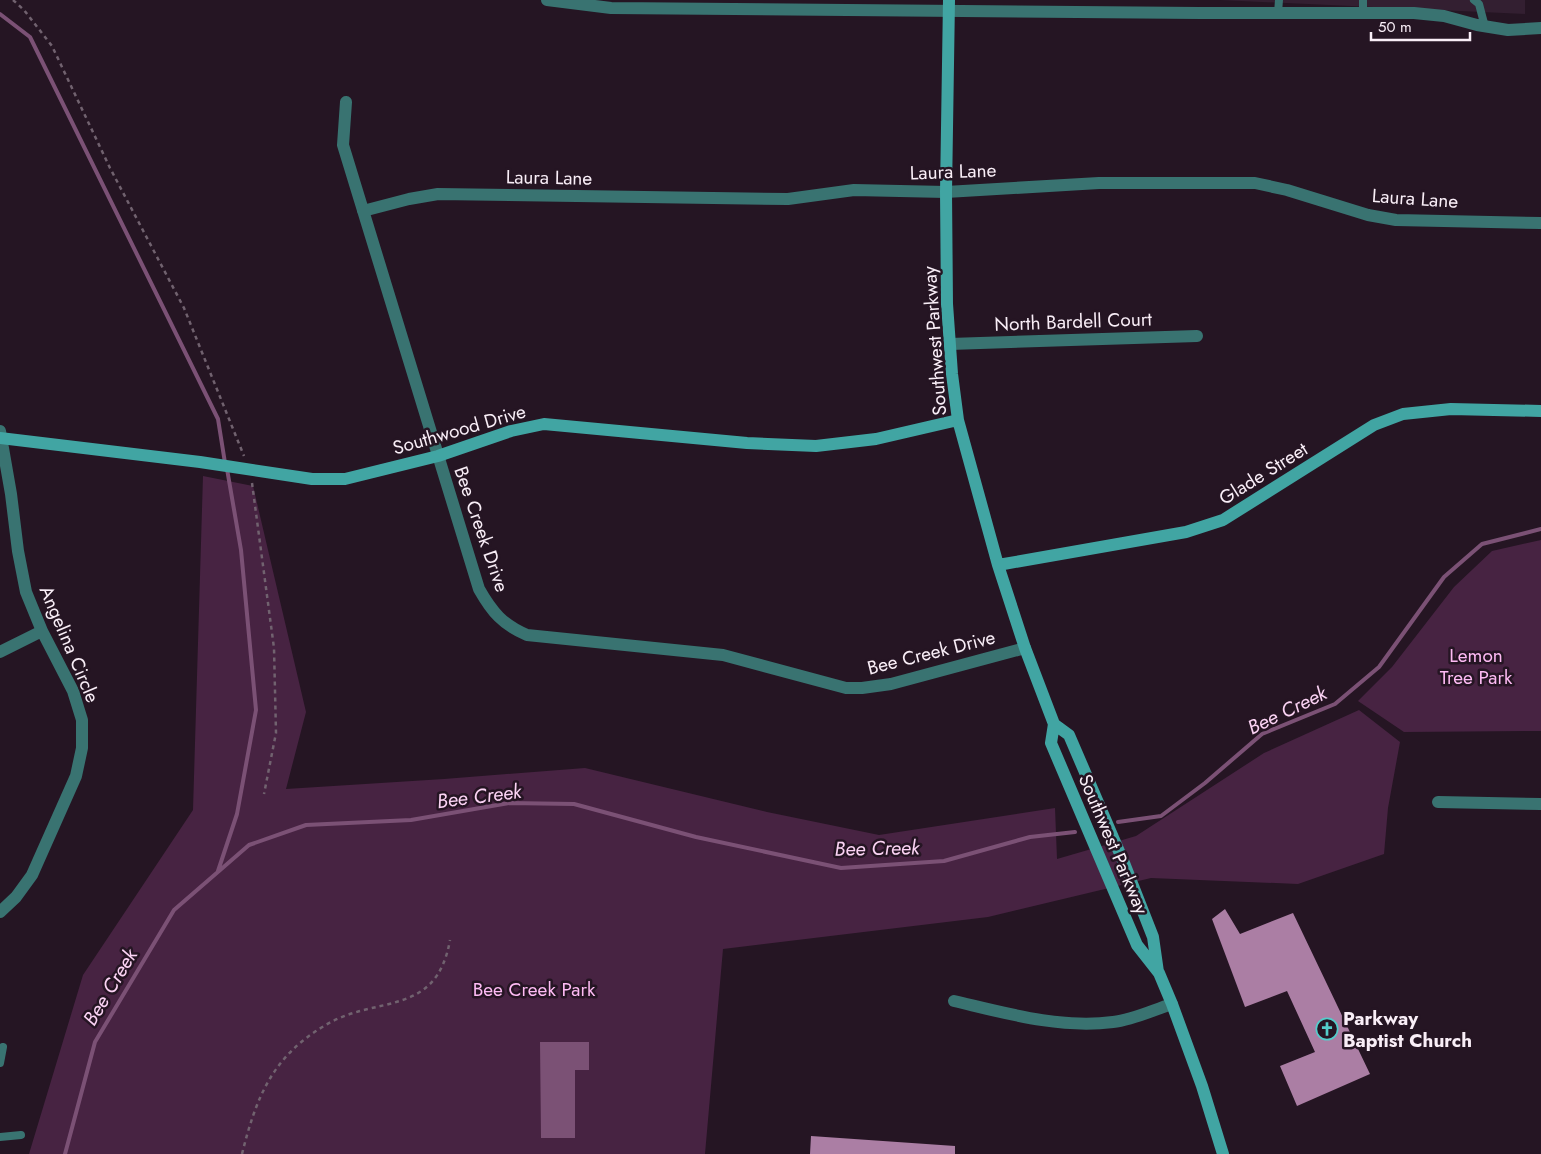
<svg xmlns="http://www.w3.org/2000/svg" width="1541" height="1154" font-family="Jost,sans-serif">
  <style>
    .built { fill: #331f31 }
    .green { fill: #472342 }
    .water { fill: #7b5175 }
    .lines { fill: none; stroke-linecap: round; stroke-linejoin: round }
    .stream { stroke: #7b5175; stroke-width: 4 }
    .building { fill: #ab7ea4 }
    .path { stroke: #71626f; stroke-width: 2.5; stroke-dasharray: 4 4; stroke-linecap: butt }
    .lane { stroke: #397371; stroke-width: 8 }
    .street { stroke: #397371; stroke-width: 12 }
    .secondary { stroke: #41a5a3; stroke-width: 12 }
    .labels { text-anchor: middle; stroke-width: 5; stroke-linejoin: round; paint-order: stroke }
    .street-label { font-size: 19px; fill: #f9eef7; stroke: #251523 }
    .park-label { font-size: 19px; fill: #fdbaf3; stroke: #251523 }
    .poi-label { font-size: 19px; font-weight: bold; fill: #f9eef7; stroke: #251523; text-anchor: start }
    .water-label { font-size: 20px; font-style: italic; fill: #fbd3f4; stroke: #251523 }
  </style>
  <rect width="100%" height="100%" fill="#251523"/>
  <path class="built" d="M 1220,0 L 1525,0 L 1525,14 Z"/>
  <path class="green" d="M 203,476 L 253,486 L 306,712 L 286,789 L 444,779 L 585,768 L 767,812 L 879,835 L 1055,808 L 1057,859 L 1136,836 L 1264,753 L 1359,710 L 1400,742 L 1388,808 L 1384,854 L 1298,884 L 1151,878 L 988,917 L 723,949 L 705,1154 L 29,1154 L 83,975 L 193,810 Z
    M 1541,540 L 1541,731 L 1404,732 L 1358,701 L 1392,667 L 1454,587 L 1492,551 Z"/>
  <path class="water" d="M 540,1042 L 589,1042 L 589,1070 L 575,1070 L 575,1138 L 541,1138 Z"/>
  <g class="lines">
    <path class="stream" d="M 0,14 L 30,37 L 218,419 L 225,463
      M 1118,822 L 1161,816 L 1205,783 L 1262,734 L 1335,704 L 1379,667 L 1444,577 L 1482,544 L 1541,529
      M 218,871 L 237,814 L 256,710 L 241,550 L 227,469
      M 65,1154 L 95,1042 L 174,910 L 249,845 L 306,825 L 411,820 L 509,803 L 574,804 L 696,837 L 841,868 L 944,861 L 1030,837 L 1075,832"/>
  </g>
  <path class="building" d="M 1225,909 L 1240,934 L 1293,913 L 1370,1074 L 1297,1106 L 1280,1066 L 1315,1052 L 1287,991 L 1245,1007 L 1212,919 Z
    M 811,1136 L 955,1146 L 955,1154 L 810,1154 Z"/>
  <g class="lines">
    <path class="path" d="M 13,0 L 24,10 L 52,46 L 110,168 L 184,308 L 244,456
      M 252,483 L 274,648 L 276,733 L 264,794
      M 242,1154 C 256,1098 272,1057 324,1026 C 375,994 436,1019 450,940"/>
    <path class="lane" d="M 1363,0 L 1363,13
      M 1474,0 L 1479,4 L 1485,27
      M 1278,13 L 1279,0
      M 0,1063 L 3,1047
      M 0,1137 L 21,1135"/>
    <path class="street" d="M 547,0 L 611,8 L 1199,13 L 1414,13 L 1444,16 L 1477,25 L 1508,30 L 1541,28
      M 346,102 L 343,145 L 479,589 C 492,612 503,625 527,635 L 723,655 L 846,688 L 862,688 L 891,684 L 1025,648
      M 363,211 L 409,199 L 438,194 L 788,199 L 854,190 L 946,192 L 1099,183 L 1255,183 L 1287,190 L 1368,215 L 1396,220 L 1541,223
      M 950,344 L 1197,336
      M 0,431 L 11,494 L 18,551 L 26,592 L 42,631 L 73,691 L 82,720 L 82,748 L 76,776 L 32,875 L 16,897 L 0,912
      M 0,652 L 42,631
      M 1438,802 L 1541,804
      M 954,1001 C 1005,1013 1060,1029 1113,1022 C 1133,1020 1153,1010 1172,1004"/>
    <path class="secondary" d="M 949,0 L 946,192 L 947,304 L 952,374 L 958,420 L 998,565 L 1025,648 L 1054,724 L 1051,743 L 1137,945 L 1159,973 L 1172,1004 L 1202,1086 L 1223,1154
      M 0,438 L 200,462 L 312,479 L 345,479 L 438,456 L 511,431 L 544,424 L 747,443 L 816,446 L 876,439 L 958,420
      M 998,565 L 1186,532 L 1223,520 L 1374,425 L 1403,414 L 1451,409 L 1541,411
      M 1054,724 L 1069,735 L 1124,863 L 1153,937 L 1158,972"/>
  </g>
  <defs>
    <g id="church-ring" transform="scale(1.125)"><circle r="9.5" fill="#251523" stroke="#53cdcb" stroke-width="1.5"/><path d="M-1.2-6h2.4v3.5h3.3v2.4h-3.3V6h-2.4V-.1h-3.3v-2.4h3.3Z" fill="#53cdcb"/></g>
  </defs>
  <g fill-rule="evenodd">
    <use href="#church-ring" x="1327" y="1029"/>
  </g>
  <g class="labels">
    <g class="street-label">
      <text transform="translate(953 171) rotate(-2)" y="7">Laura Lane</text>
      <text transform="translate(549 177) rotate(1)" y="7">Laura Lane</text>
      <text transform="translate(1415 198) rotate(4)" y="7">Laura Lane</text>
      <text transform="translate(1073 321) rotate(-2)" y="7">North Bardell Court</text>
      <text transform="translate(934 341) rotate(-94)" y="7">Southwest Parkway</text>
      <text transform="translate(459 429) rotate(-16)" y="7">Southwood Drive</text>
      <text transform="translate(1263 473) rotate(-32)" y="7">Glade Street</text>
      <text transform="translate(482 529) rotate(71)" y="7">Bee Creek Drive</text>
      <text transform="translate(70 644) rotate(67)" y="7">Angelina Circle</text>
      <text transform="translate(931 652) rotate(-14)" y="7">Bee Creek Drive</text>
      <text transform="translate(1114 844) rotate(67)" y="7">Southwest Parkway</text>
    </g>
    <g class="park-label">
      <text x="1476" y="662">Lemon<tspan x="1476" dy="22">Tree Park</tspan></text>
      <text x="534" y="996">Bee Creek Park</text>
    </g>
    <g class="poi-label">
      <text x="1343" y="1025">Parkway<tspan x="1343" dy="22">Baptist Church</tspan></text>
    </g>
    <g class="water-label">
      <text transform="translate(1287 710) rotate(-26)" y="7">Bee Creek</text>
      <text transform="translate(479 796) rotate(-7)" y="7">Bee Creek</text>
      <text transform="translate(877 848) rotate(-1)" y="7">Bee Creek</text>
      <text transform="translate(110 987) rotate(-59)" y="7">Bee Creek</text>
    </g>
  </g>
  <path d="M1371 32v8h99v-8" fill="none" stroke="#f9eef7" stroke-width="2.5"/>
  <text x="1378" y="32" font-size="15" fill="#f9eef7" stroke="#251523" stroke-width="4" paint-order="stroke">50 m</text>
</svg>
